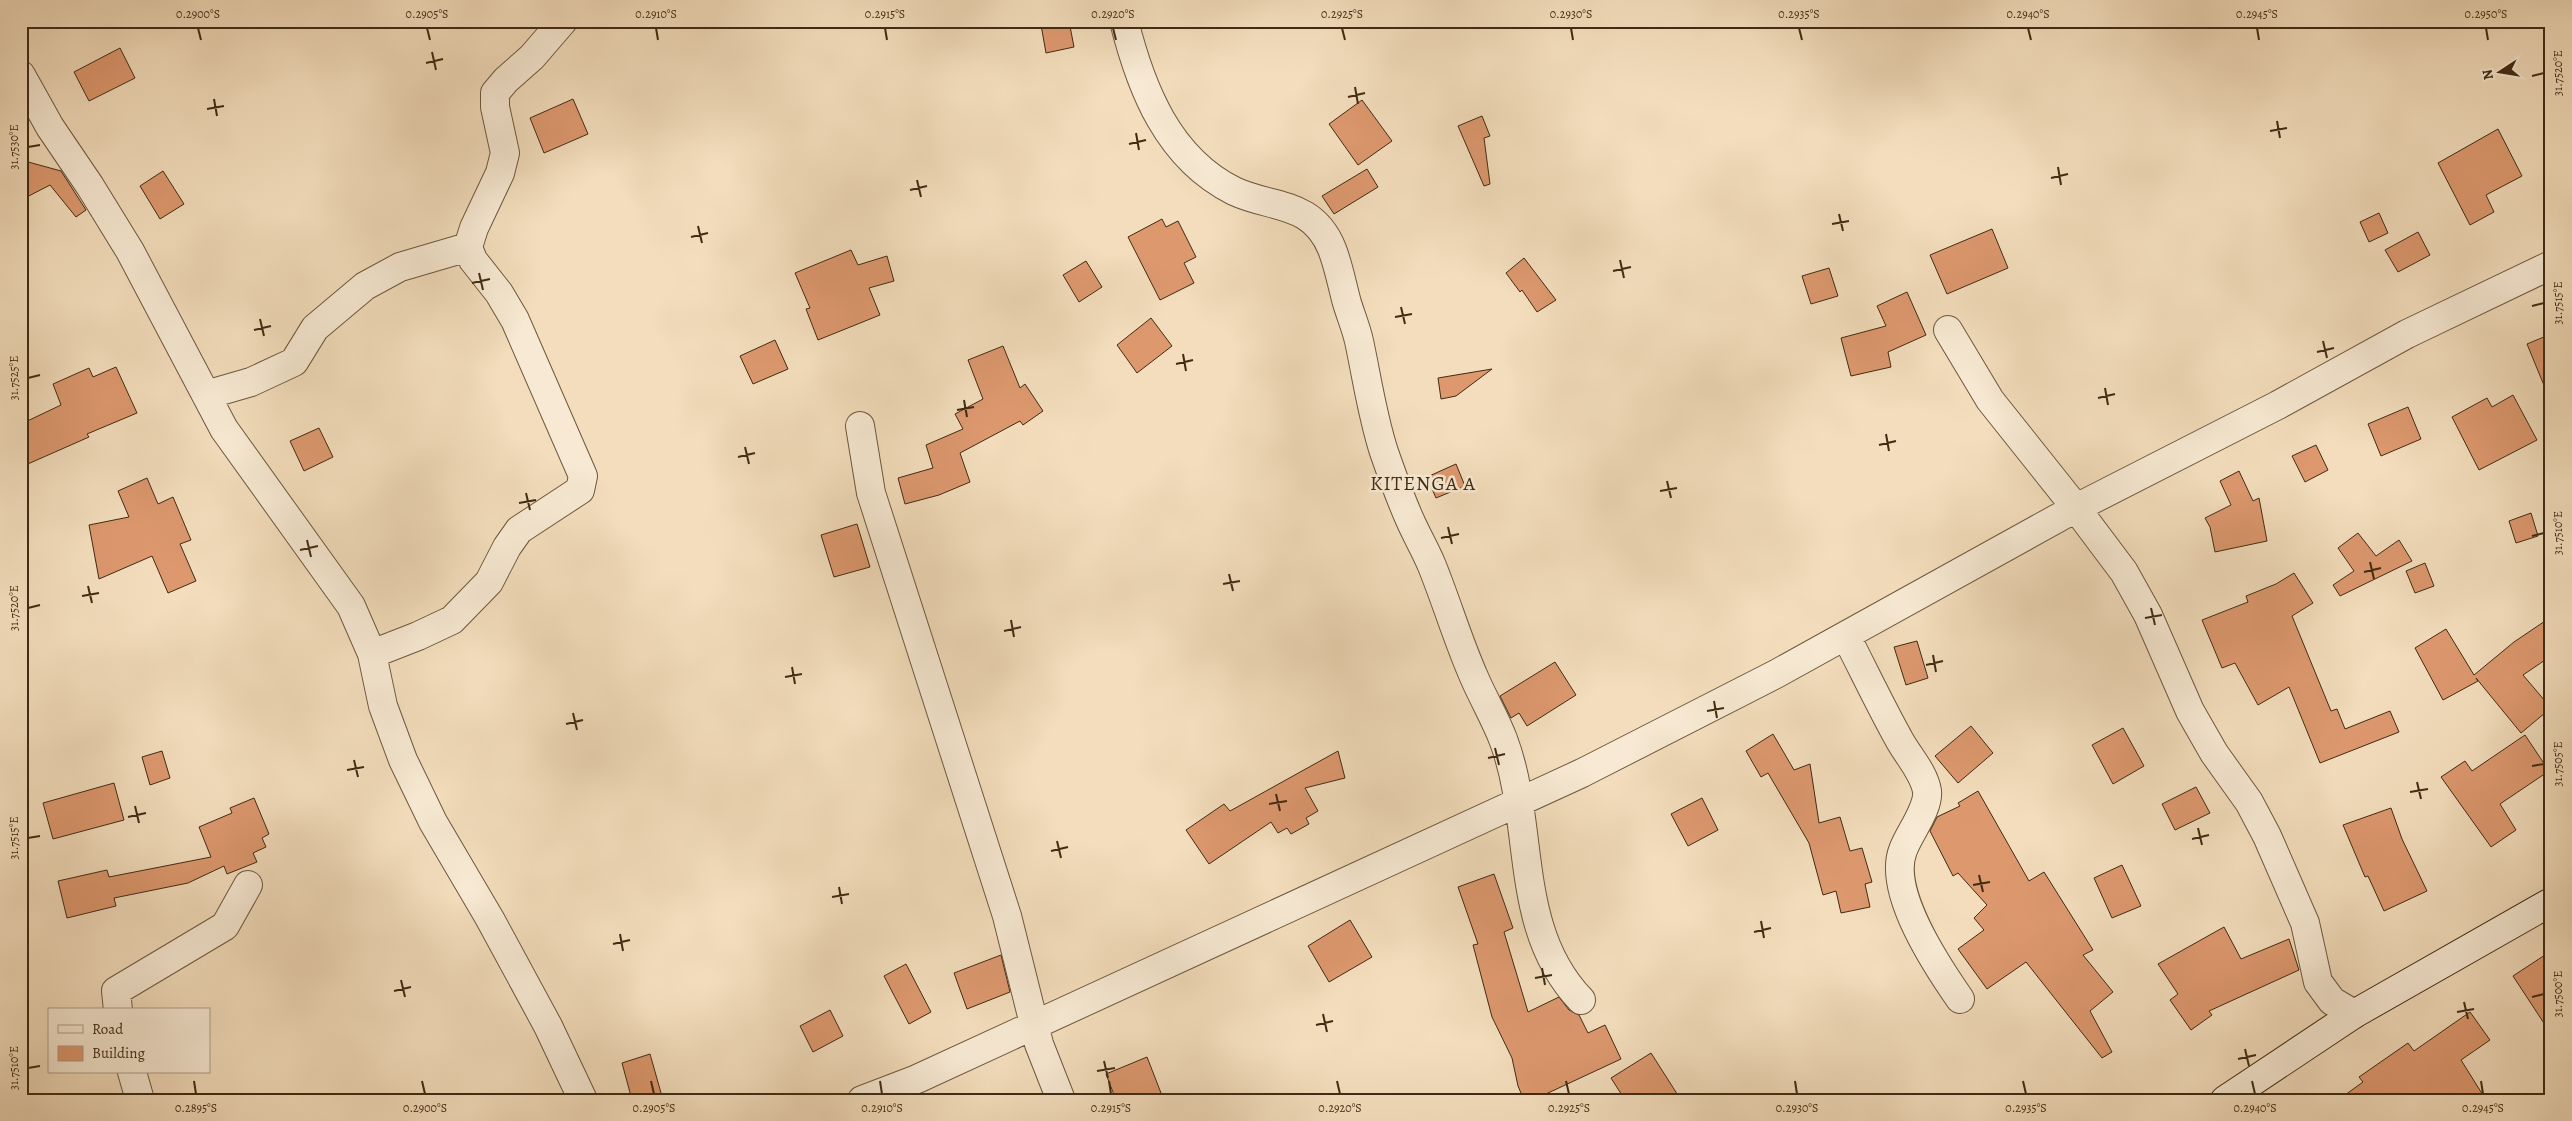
<svg xmlns="http://www.w3.org/2000/svg" width="2572" height="1121" font-family="Alegreya,serif">
  <style>
    .building { fill: #dd986e; stroke: #402b13 }
    .lines { fill: none; stroke-linecap: round; stroke-linejoin: round }
    .street-casing { stroke: #6d583d; stroke-width: 30 }
    .secondary-casing { stroke: #402b13; stroke-width: 30 }
    .street { stroke: #f7e9d3; stroke-width: 28 }
    .secondary { stroke: #f7e9d3; stroke-width: 28 }
    .ticks { fill: none; stroke: #402b13; stroke-width: 2 }
    .labels { text-anchor: middle; stroke-width: 5; stroke-linejoin: round; paint-order: stroke }
    .quarter-label { font-size: 20px; letter-spacing: 1px; fill: #402b13; stroke: #f7e9d3 }
    .neatline { fill: none; stroke: #402b13; stroke-width: 2 }
    .ticks-label { font-size: 12px; text-anchor: middle; fill: #402b13 }
  </style>
  <rect width="100%" height="100%" fill="#f3ddbc"/>
  <filter id="stains"><feTurbulence type="fractalNoise" baseFrequency=".004" numOctaves="4"/><feColorMatrix values="0 0 0 0 .2 0 0 0 0 .09 0 0 0 0 .02 0 0 0 .5 -.17"/></filter>
  <radialGradient id="worn" r=".72"><stop offset=".6" stop-color="#630" stop-opacity="0"/><stop offset="1" stop-color="#630" stop-opacity=".3"/></radialGradient>
  <path class="building" d="M 1060,21 L 1069,21 L 1074,47 L 1046,53 L 1041,25 Z
    M 120,48 L 135,78 L 89,101 L 74,72 Z
    M 573,99 L 588,134 L 544,153 L 530,118 Z
    M 1362,100 L 1392,141 L 1358,165 L 1329,124 Z
    M 1482,116 L 1490,136 L 1484,138 L 1490,184 L 1484,186 L 1458,126 Z
    M 2498,129 L 2522,176 L 2486,195 L 2494,212 L 2470,225 L 2438,163 Z
    M 21,160 L 61,171 L 86,210 L 76,217 L 50,185 L 21,200 Z
    M 1367,169 L 1378,187 L 1334,214 L 1322,196 Z
    M 163,171 L 184,204 L 160,219 L 140,186 Z
    M 2379,213 L 2388,233 L 2369,242 L 2360,222 Z
    M 1162,219 L 1166,227 L 1178,221 L 1196,257 L 1184,263 L 1194,283 L 1160,300 L 1128,237 Z
    M 1992,229 L 2008,268 L 1947,294 L 1930,255 Z
    M 2418,232 L 2430,255 L 2398,272 L 2385,250 Z
    M 851,250 L 858,265 L 887,256 L 894,281 L 869,288 L 880,315 L 818,340 L 806,309 L 810,308 L 795,273 Z
    M 1524,258 L 1556,300 L 1537,312 L 1522,290 L 1520,292 L 1506,273 Z
    M 1086,261 L 1102,287 L 1079,302 L 1063,275 Z
    M 1829,268 L 1838,296 L 1811,304 L 1802,276 Z
    M 1907,292 L 1926,335 L 1888,352 L 1891,367 L 1851,376 L 1841,338 L 1886,326 L 1877,306 Z
    M 1151,318 L 1172,346 L 1137,373 L 1117,345 Z
    M 2551,334 L 2551,400 L 2550,400 L 2527,344 Z
    M 775,340 L 788,369 L 753,384 L 740,356 Z
    M 1003,346 L 1020,388 L 1025,384 L 1043,411 L 1023,425 L 1020,421 L 960,453 L 970,482 L 939,495 L 905,504 L 898,478 L 933,468 L 926,445 L 963,429 L 955,414 L 983,399 L 968,360 Z
    M 116,367 L 137,413 L 87,434 L 89,437 L 21,467 L 21,424 L 61,405 L 53,384 L 89,368 L 93,377 Z
    M 1492,369 L 1456,396 L 1441,399 L 1438,378 Z
    M 2513,395 L 2537,440 L 2479,470 L 2452,417 L 2487,398 L 2492,407 Z
    M 2408,407 L 2421,439 L 2381,456 L 2368,424 Z
    M 319,428 L 333,457 L 304,471 L 290,441 Z
    M 2316,445 L 2328,470 L 2305,482 L 2292,456 Z
    M 1456,464 L 1465,486 L 1436,498 L 1427,477 Z
    M 2239,471 L 2253,501 L 2259,498 L 2267,541 L 2215,552 L 2210,527 L 2205,518 L 2231,505 L 2220,481 Z
    M 147,478 L 158,504 L 173,497 L 191,540 L 180,544 L 196,581 L 168,593 L 152,556 L 99,579 L 89,525 L 129,517 L 118,491 Z
    M 2531,513 L 2538,536 L 2516,543 L 2509,521 Z
    M 857,524 L 870,567 L 834,577 L 821,535 Z
    M 2358,533 L 2376,556 L 2399,540 L 2412,561 L 2340,596 L 2333,585 L 2354,571 L 2338,548 Z
    M 2425,563 L 2434,586 L 2415,593 L 2406,571 Z
    M 2294,573 L 2313,603 L 2292,616 L 2331,711 L 2337,709 L 2345,729 L 2390,711 L 2399,732 L 2320,763 L 2289,687 L 2258,705 L 2235,663 L 2222,668 L 2202,620 L 2248,602 L 2246,596 L 2276,584 Z
    M 2551,617 L 2551,656 L 2523,675 L 2551,708 L 2521,733 L 2476,678 L 2478,681 L 2443,700 L 2415,648 L 2446,629 L 2474,675 L 2514,642 Z
    M 1917,641 L 1928,678 L 1906,685 L 1894,647 Z
    M 1555,662 L 1576,695 L 1527,726 L 1519,713 L 1511,718 L 1500,696 Z
    M 1971,726 L 1993,753 L 1958,783 L 1935,756 Z
    M 2123,728 L 2144,766 L 2113,784 L 2092,745 Z
    M 1773,734 L 1794,770 L 1810,764 L 1819,823 L 1840,817 L 1850,851 L 1862,848 L 1872,882 L 1865,884 L 1870,907 L 1841,913 L 1836,891 L 1823,895 L 1809,843 L 1768,773 L 1761,777 L 1746,751 Z
    M 2525,735 L 2549,771 L 2500,804 L 2516,830 L 2491,847 L 2441,777 L 2465,761 L 2472,771 Z
    M 162,751 L 170,778 L 150,785 L 142,757 Z
    M 1338,751 L 1345,778 L 1305,788 L 1318,811 L 1306,818 L 1309,824 L 1291,834 L 1287,828 L 1278,833 L 1271,822 L 1209,864 L 1186,830 L 1224,804 L 1230,811 Z
    M 114,783 L 124,820 L 53,839 L 43,803 Z
    M 2196,787 L 2210,813 L 2175,830 L 2162,804 Z
    M 1978,791 L 2029,881 L 2044,872 L 2093,950 L 2083,955 L 2113,992 L 2090,1011 L 2112,1052 L 2102,1058 L 2026,962 L 1987,989 L 1958,949 L 1984,930 L 1974,918 L 1987,905 L 1958,873 L 1953,876 L 1930,831 L 1937,817 L 1960,806 L 1958,803 Z
    M 254,798 L 269,834 L 262,838 L 266,847 L 253,853 L 257,862 L 227,874 L 224,866 L 188,883 L 114,898 L 116,906 L 67,918 L 58,881 L 107,870 L 109,877 L 211,857 L 199,827 L 232,813 L 230,808 Z
    M 1702,798 L 1718,830 L 1688,846 L 1671,814 Z
    M 2391,808 L 2402,839 L 2427,891 L 2384,911 L 2368,876 L 2365,877 L 2343,825 Z
    M 2122,865 L 2141,906 L 2112,918 L 2094,878 Z
    M 1494,874 L 1513,928 L 1504,932 L 1528,1012 L 1559,997 L 1569,1010 L 1579,1015 L 1588,1033 L 1605,1025 L 1621,1059 L 1533,1100 L 1524,1100 L 1518,1086 L 1512,1058 L 1492,1017 L 1473,945 L 1478,944 L 1458,887 Z
    M 1350,920 L 1372,957 L 1329,982 L 1308,946 Z
    M 2224,927 L 2241,959 L 2289,939 L 2299,970 L 2209,1011 L 2212,1015 L 2191,1030 L 2170,1000 L 2178,994 L 2158,964 Z
    M 2551,951 L 2551,1034 L 2513,976 Z
    M 1001,955 L 1010,992 L 967,1009 L 954,973 Z
    M 906,964 L 931,1012 L 909,1024 L 884,976 Z
    M 830,1010 L 843,1036 L 813,1052 L 800,1026 Z
    M 2470,1012 L 2490,1040 L 2461,1060 L 2486,1100 L 2338,1100 L 2363,1082 L 2359,1077 L 2408,1043 L 2414,1051 Z
    M 1651,1053 L 1681,1100 L 1625,1100 L 1611,1078 Z
    M 650,1054 L 663,1100 L 632,1100 L 622,1063 Z
    M 1147,1057 L 1161,1093 L 1144,1100 L 1116,1100 L 1106,1074 Z"/>
  <g class="lines">
    <g class="street-casing">
      <path id="street" d="M 1124,21 C 1141,89 1168,158 1234,191 C 1272,209 1312,200 1332,249 C 1339,267 1342,285 1347,303 C 1351,316 1356,328 1359,341 C 1367,378 1372,415 1384,452 C 1392,475 1400,498 1410,520 C 1417,536 1426,551 1432,566 C 1447,603 1458,641 1474,677 C 1483,698 1495,718 1503,739 C 1536,826 1512,928 1581,1000
        M 21,75 L 50,127 L 90,186 L 130,251 L 224,429 L 351,606 L 372,654 L 383,706 L 403,760 L 433,822 L 490,919 L 548,1026 L 583,1100
        M 1948,330 L 1990,400 L 2076,508 L 2124,572 L 2148,615 L 2190,711 L 2214,753 L 2249,802 L 2267,836 L 2305,923 L 2318,982 L 2332,1001 L 2354,1014
        M 206,395 L 251,382 L 294,362 L 315,328 L 365,286 L 400,267 L 468,247
        M 860,426 L 871,493 L 1007,916 L 1039,1044 L 1061,1100
        M 1846,636 C 1864,671 1881,707 1900,741 C 1909,757 1924,773 1927,791 C 1929,809 1909,833 1903,850 C 1887,891 1937,966 1960,999
        M 372,654 L 418,636 L 452,620 L 489,582 L 507,547 L 519,530 L 580,490 L 583,476 L 515,320 L 499,293 L 473,260 L 468,247 L 474,228 L 500,173 L 505,153 L 495,107 L 495,93 L 506,80 L 532,57 L 563,21
        M 118,1010 L 116,991 L 225,926 L 248,885
        M 132,1072 L 140,1100
        M 862,1100 L 917,1079 L 1582,773 L 1776,674 L 2076,508 L 2278,405 L 2407,334 L 2551,265"/>
    </g>
    <g class="secondary-casing">
      <path id="secondary" d="M 2225,1100 L 2354,1014 L 2551,902"/>
    </g>
    <use href="#street" class="street"/>
    <use href="#secondary" class="secondary"/>
  </g>
  <path class="ticks" d="M 198,28 L 201,40M 427,28 L 430,40M 656,28 L 658,40M 885,28 L 887,40M 1113,28 L 1116,40M 1342,28 L 1345,40M 1571,28 L 1573,40M 1799,28 L 1802,40M 2028,28 L 2031,40M 2257,28 L 2259,40M 2486,28 L 2488,40M 432,52 L 436,70M 426,63 L 443,59M 2532,76 L 2544,73M 1355,87 L 1358,104M 1348,97 L 1365,93M 214,99 L 217,116M 207,109 L 224,106M 2277,121 L 2280,138M 2270,131 L 2287,128M 1136,133 L 1139,150M 1129,144 L 1146,140M 28,147 L 40,145M 2058,167 L 2061,185M 2051,178 L 2068,174M 917,180 L 921,197M 910,190 L 927,186M 1839,214 L 1843,231M 1832,224 L 1849,221M 698,226 L 702,243M 691,237 L 708,233M 1620,260 L 1624,278M 1613,271 L 1631,267M 479,273 L 483,290M 472,283 L 490,279M 2532,306 L 2544,303M 1401,307 L 1405,324M 1395,317 L 1412,314M 260,319 L 264,336M 254,330 L 271,326M 2323,341 L 2327,358M 2317,352 L 2334,348M 1183,354 L 1186,371M 1176,364 L 1193,360M 28,378 L 40,375M 2105,388 L 2108,405M 2098,398 L 2115,394M 964,400 L 967,417M 957,410 L 974,407M 1886,434 L 1889,451M 1879,445 L 1896,441M 745,447 L 749,464M 738,457 L 755,453M 1667,481 L 1671,498M 1660,491 L 1677,488M 526,493 L 530,510M 519,503 L 536,500M 1448,527 L 1452,544M 2532,536 L 2544,533M 1441,538 L 1459,534M 307,540 L 311,557M 300,550 L 318,546M 2370,562 L 2374,579M 2364,572 L 2381,568M 1229,574 L 1233,591M 1223,584 L 1240,581M 88,586 L 92,603M 82,596 L 99,593M 28,608 L 40,605M 2151,608 L 2155,625M 2145,618 L 2162,615M 1011,620 L 1014,637M 1004,631 L 1021,627M 1933,655 L 1936,672M 1926,665 L 1943,661M 792,667 L 795,684M 785,677 L 802,674M 1714,701 L 1717,718M 1707,711 L 1724,708M 573,713 L 577,730M 566,724 L 583,720M 1495,748 L 1499,765M 1488,758 L 1505,754M 354,760 L 358,777M 2532,766 L 2544,764M 347,770 L 364,767M 2417,782 L 2421,799M 2410,792 L 2428,789M 1276,794 L 1280,811M 1269,804 L 1287,801M 135,806 L 139,823M 128,817 L 146,813M 2198,828 L 2202,845M 28,838 L 40,836M 2192,839 L 2209,835M 1057,841 L 1061,858M 1051,851 L 1068,847M 1979,875 L 1983,892M 1973,885 L 1990,882M 839,887 L 842,904M 832,897 L 849,894M 1761,921 L 1764,938M 1754,932 L 1771,928M 620,934 L 623,951M 613,944 L 630,940M 1542,968 L 1545,985M 1535,978 L 1552,975M 401,980 L 405,997M 394,991 L 411,987M 2532,997 L 2544,994M 2464,1002 L 2468,1019M 2457,1012 L 2474,1009M 1323,1014 L 1327,1032M 1316,1025 L 1333,1021M 2245,1049 L 2249,1066M 2238,1059 L 2256,1055M 1104,1061 L 1108,1078M 28,1068 L 40,1066M 1097,1071 L 1115,1068M 194,1081 L 196,1094M 422,1081 L 425,1094M 651,1081 L 654,1094M 880,1081 L 882,1094M 1109,1081 L 1111,1094M 1337,1081 L 1340,1094M 1566,1081 L 1569,1094M 1795,1081 L 1797,1094M 2023,1081 L 2026,1094M 2252,1081 L 2255,1094M 2481,1081 L 2483,1094"/>
  <g class="labels">
    <g class="quarter-label">
      <text x="1423" y="490">KITENGA A</text>
    </g>
  </g>
  <rect width="2572" height="1121" fill="none" stroke="#f3ddbc" stroke-width="55"/>
  <rect x="48" y="1008" width="162" height="65" fill="#f7e9d3" stroke="#ae9d86"/>
  <rect x="58" y="1025" width="25" height="8" fill="#f7e9d3" stroke="#ae9d86"/>
  <text x="92" y="1034" font-size="15" fill="#402b13">Road</text>
  <rect x="58" y="1046" width="25" height="15" fill="#dd986e" stroke="#ae9d86"/>
  <text x="92" y="1058" font-size="15" fill="#402b13">Building</text>
  <g transform="translate(2500 72) rotate(258)" stroke="#f7e9d3" stroke-width="4" paint-order="stroke">
  <path d="M0-4L9 19L0 12L-9 19Z" fill="#402b13"/>
  <text y="-8" font-size="14" font-weight="bold" text-anchor="middle" fill="#402b13">N</text>
  </g>
  <rect x="28" y="28" width="2516" height="1066" class="neatline"/>
  <g class="ticks-label">
    <text x="198" y="18">0.2900°S</text>
    <text x="427" y="18">0.2905°S</text>
    <text x="656" y="18">0.2910°S</text>
    <text x="885" y="18">0.2915°S</text>
    <text x="1113" y="18">0.2920°S</text>
    <text x="1342" y="18">0.2925°S</text>
    <text x="1571" y="18">0.2930°S</text>
    <text x="1799" y="18">0.2935°S</text>
    <text x="2028" y="18">0.2940°S</text>
    <text x="2257" y="18">0.2945°S</text>
    <text x="2486" y="18">0.2950°S</text>
    <text transform="translate(2558 73) rotate(-90)" y="4">31.7520°E</text>
    <text transform="translate(14 147) rotate(-90)" y="4">31.7530°E</text>
    <text transform="translate(2558 303) rotate(-90)" y="4">31.7515°E</text>
    <text transform="translate(14 378) rotate(-90)" y="4">31.7525°E</text>
    <text transform="translate(2558 533) rotate(-90)" y="4">31.7510°E</text>
    <text transform="translate(14 608) rotate(-90)" y="4">31.7520°E</text>
    <text transform="translate(2558 764) rotate(-90)" y="4">31.7505°E</text>
    <text transform="translate(14 838) rotate(-90)" y="4">31.7515°E</text>
    <text transform="translate(2558 994) rotate(-90)" y="4">31.7500°E</text>
    <text transform="translate(14 1068) rotate(-90)" y="4">31.7510°E</text>
    <text x="196" y="1112">0.2895°S</text>
    <text x="425" y="1112">0.2900°S</text>
    <text x="654" y="1112">0.2905°S</text>
    <text x="882" y="1112">0.2910°S</text>
    <text x="1111" y="1112">0.2915°S</text>
    <text x="1340" y="1112">0.2920°S</text>
    <text x="1569" y="1112">0.2925°S</text>
    <text x="1797" y="1112">0.2930°S</text>
    <text x="2026" y="1112">0.2935°S</text>
    <text x="2255" y="1112">0.2940°S</text>
    <text x="2483" y="1112">0.2945°S</text>
  </g>
  <rect width="100%" height="100%" filter="url(#stains)"/>
  <rect width="100%" height="100%" fill="url(#worn)"/>
</svg>
